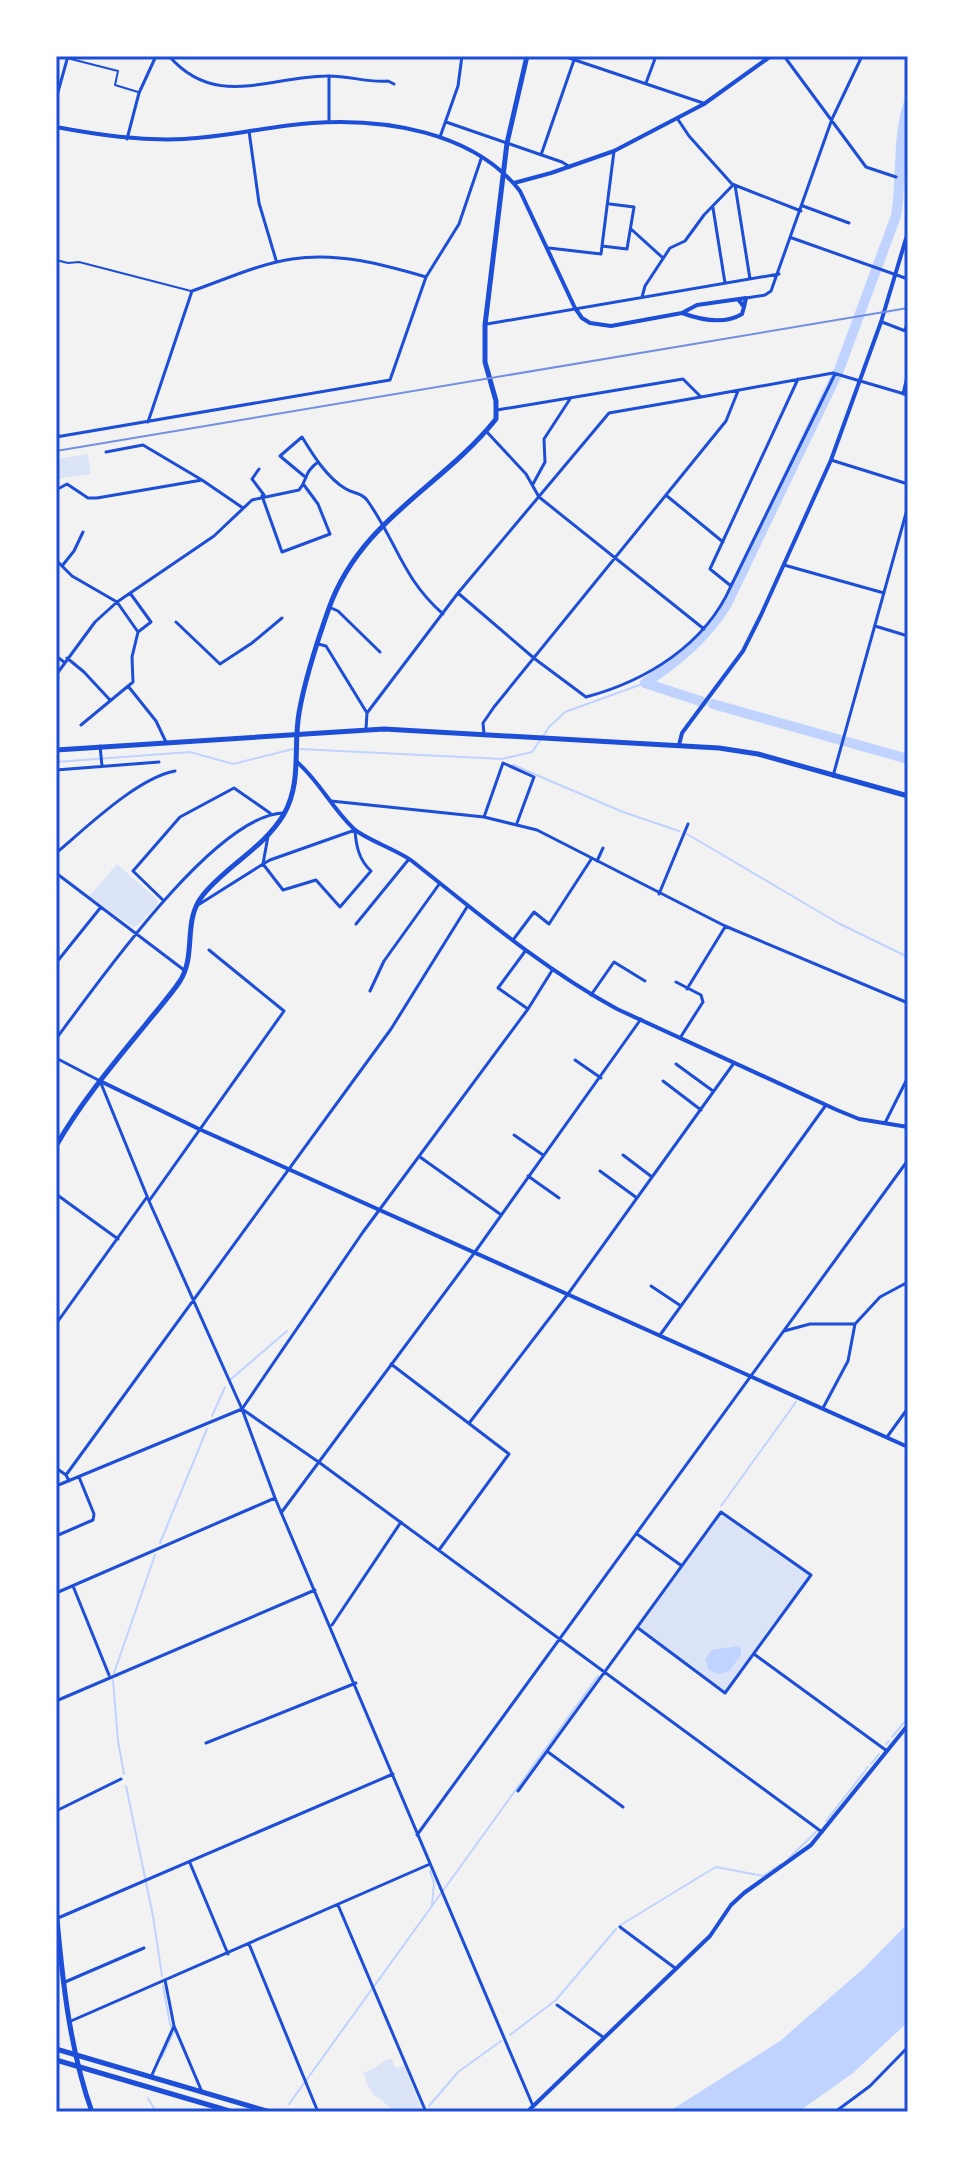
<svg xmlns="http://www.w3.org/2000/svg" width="964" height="2168" font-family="Cabin,sans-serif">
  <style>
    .green { fill: #dbe4f7 }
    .water { fill: #bfd3fe }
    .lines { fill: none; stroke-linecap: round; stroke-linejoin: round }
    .stream { stroke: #bfd3fe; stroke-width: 2 }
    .river { stroke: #bfd3fe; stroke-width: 10 }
    .pedestrian { stroke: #1d4ed8; stroke-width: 2 }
    .minor { stroke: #1d4ed8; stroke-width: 3 }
    .tertiary { stroke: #1d4ed8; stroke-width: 4 }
    .primary { stroke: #1d4ed8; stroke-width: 5 }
    .trunk { stroke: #1d4ed8; stroke-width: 5 }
    .rail { stroke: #7290e2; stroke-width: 2 }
    .neatline { fill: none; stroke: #1d4ed8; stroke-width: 3 }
  </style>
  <rect width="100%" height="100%" fill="#f2f2f2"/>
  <path class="green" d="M 88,454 L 91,474 L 56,479 L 56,459 Z
    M 117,864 L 158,900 L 158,904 L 137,926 L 133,927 L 89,896 Z
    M 721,1512 L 811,1575 L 725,1693 L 638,1628 Z
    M 387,2059 L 392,2059 L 394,2066 L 398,2068 L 404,2065 L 423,2112 L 391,2110 L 382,2100 L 374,2096 L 366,2082 L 366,2077 L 362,2073 L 373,2069 Z"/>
  <path class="water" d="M 738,1646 L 741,1649 L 741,1655 L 729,1671 L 718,1674 L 709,1670 L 705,1659 L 712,1650 Z
    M 908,1923 L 908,2022 L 853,2073 L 798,2112 L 668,2112 L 780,2041 L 864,1968 Z"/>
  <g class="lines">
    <path class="stream" d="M 300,749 L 502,759 L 532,752 L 549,727 L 565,712 L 645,683
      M 56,762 L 190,752 L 233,764 L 293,749
      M 513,765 L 623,812 L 679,831
      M 687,834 L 838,923 L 908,957
      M 231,1379 L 287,1331
      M 212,1416 L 225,1387
      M 721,1506 L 796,1402
      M 160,1543 L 207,1429
      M 114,1673 L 155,1555
      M 113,1680 L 118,1741 L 124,1774
      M 892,1737 L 908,1718
      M 886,1744 L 889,1741
      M 871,1764 L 879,1754
      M 866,1769 L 868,1767
      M 126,1786 L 153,1916 L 162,1976
      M 826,1821 L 865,1771
      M 789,1858 L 818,1830
      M 711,1870 L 716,1867 L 763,1876 L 781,1864
      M 430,1871 L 434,1883 L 432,1905
      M 619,1926 L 709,1871
      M 510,2035 L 556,2000 L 616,1929
      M 162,2057 L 174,2031 L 170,2024 L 163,1986
      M 148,2098 L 156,2112
      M 289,2104 L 598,1676
      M 429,2106 L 458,2072 L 501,2041"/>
    <path class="river" d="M 645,683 C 678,661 706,638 727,604 L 839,370 L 896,216 C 902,180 897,140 908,105
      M 645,683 L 703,702
      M 713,704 L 908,759"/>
    <path class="pedestrian" d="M 67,58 L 118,71 L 115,85 L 138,92
      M 56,260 L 68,263 L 79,262 L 191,291"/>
    <path class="minor" d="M 169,56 C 215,109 267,77 326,76 C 347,75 367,83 388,81 L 394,84
      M 563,56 L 703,103
      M 784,56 L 866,167 L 896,177
      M 329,76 L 329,122
      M 646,83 L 656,56
      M 56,99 L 68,56
      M 677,118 L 689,136 L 732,184 L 801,211
      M 446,122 L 562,162 L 570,167
      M 249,131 L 259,203 L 276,260
      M 440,137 L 458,86 L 462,56
      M 127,139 L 139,93 L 156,56
      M 541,155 L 574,60
      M 735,185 L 750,279
      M 803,206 L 849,223
      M 713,208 L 725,283
      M 631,229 L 663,258
      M 792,238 L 908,279
      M 602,246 L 627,249 L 634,207 L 610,204
      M 549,248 L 601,254 L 614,151
      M 642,297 L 645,286 L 670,248 L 685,241 L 704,215 L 733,185
      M 746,298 L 765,295 L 771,291 L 832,119 L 862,56
      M 882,322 L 908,332
      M 487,324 L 779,274
      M 905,331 L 908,319
      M 903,394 L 908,372
      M 497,410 L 683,379 L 701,397 L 833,373 L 908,395
      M 148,422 L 192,291 C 224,280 258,264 292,259 C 338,252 382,264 426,277
      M 486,431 L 526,474 L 539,497 L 704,629
      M 56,437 L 390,380 L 426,277 L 459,224 L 481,159
      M 106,452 L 143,445 L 202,480
      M 831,460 L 908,484
      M 259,469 L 252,479 L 264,495
      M 304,476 L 280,456 L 302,437 C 313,455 327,478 346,489 C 354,494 361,492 367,500 C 397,542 402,578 443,614
      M 533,484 L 545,462 L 544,439 L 570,399
      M 56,490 L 67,484 L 88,498 L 97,498 L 202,480 L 243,508
      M 262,496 L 282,552 L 330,534 L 318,504 L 304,485
      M 667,496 L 723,542
      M 56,560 L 72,576 L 117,602 L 138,632 L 132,657 L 133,682 L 81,725
      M 784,565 L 884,593
      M 62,566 L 74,551 L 83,532
      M 731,586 L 835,374
      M 130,593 L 151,622 L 138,632
      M 458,593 L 535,659 L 586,697 C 646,681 705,645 731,586 L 710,569 L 798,379
      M 329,607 L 338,611 L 380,652
      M 176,622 L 220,664 L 252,643 L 282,618
      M 875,626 L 908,636
      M 318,644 L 326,646 L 367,713
      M 56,656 L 64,662
      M 67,658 L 84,672 L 110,700
      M 56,675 L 95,622 L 117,602 L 214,536 L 252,500 L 299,490 C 308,480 303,473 318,462
      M 128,686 L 156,721 L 166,742
      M 366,729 L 367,713 L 458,593 L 609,413 L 701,397
      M 484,734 L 483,723 L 494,707 L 726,421 L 738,391
      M 100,746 L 102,766
      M 56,770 L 159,762
      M 833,776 L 908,506
      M 331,801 L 484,817 L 537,830 L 725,926 L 908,1003
      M 484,817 L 503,763 L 534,777 L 517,823
      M 56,853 C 86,828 137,778 175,771
      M 597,861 L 603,848
      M 56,873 L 184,970
      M 659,894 L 688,824
      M 164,901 L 133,871 L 180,817 L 234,788 L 270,813
      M 198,905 L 263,864 L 270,860 L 355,830 C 356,846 359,860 371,871 L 340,907 L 316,880 L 283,890 L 263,864 L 268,836
      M 356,924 L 409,859
      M 513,940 L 534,912 L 549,924 L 592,858
      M 526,950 L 498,988 L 528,1009
      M 56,963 L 101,907
      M 676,982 L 701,995 L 703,1002 L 680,1038
      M 687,989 L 725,927
      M 370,991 L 384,961 L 440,883
      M 591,995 L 614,962 L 645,981
      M 56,1039 C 97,984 215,814 284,813
      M 56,1058 L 100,1081 L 149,1201 L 242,1409 L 275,1498 L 533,2106
      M 575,1060 L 601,1078
      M 676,1064 L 713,1091
      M 663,1081 L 701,1110
      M 885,1123 L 908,1077
      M 514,1135 L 543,1155
      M 623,1155 L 652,1177
      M 420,1157 L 500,1214
      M 600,1171 L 637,1198
      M 528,1176 L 559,1198
      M 56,1194 L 118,1239
      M 149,1201 L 284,1011 L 209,950
      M 651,1286 L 681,1306
      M 56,1324 L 147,1197
      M 784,1331 L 810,1324 L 855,1324
      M 660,1335 L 826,1105
      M 391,1364 L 509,1454 L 439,1550
      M 823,1408 L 848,1361 L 855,1324 L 880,1297 L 908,1282
      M 242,1409 L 320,1463 L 822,1832
      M 470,1422 L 568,1294 L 734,1063
      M 887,1437 L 908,1408
      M 56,1468 L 66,1475 L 69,1481
      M 66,1475 L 391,1029 L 467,907
      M 56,1486 L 242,1409 L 363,1232 L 528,1009 L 553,969
      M 281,1513 L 475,1252 L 641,1019
      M 637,1534 L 682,1566
      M 56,1536 L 93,1520 L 94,1514 L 79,1477
      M 73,1586 L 109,1675
      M 56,1593 L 275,1498
      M 332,1625 L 401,1522
      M 754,1654 L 887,1751
      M 56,1701 L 315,1590
      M 206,1743 L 356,1683
      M 548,1752 L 623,1807
      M 518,1791 L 721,1512 L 811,1575 L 725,1693 L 638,1628
      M 56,1811 L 121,1779
      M 417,1835 L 908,1160
      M 190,1863 L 228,1954
      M 338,1905 L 426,2112
      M 58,1918 L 393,1774
      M 620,1927 L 675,1968
      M 249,1944 L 318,2112
      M 165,1980 L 174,2026 L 202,2092
      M 65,1982 L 144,1948
      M 557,2005 L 603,2037
      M 71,2021 L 430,1864
      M 151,2077 L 174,2026
      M 835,2112 L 870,2086 L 908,2047"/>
    <path class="tertiary" d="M 56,127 C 99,135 140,141 184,139 C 227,137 269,126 312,123 C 383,118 473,131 520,191 L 575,308 L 582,318 L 590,323 L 611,326 L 682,313 L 697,305 L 746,298 L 744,307
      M 514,183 L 551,173 L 614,151 L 704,104 L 771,56
      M 682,313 C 701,320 724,325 742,314 L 744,307 L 738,299
      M 679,745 L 682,733 L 743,651 L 761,615 L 831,460 L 881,322 L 908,232
      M 297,762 C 319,781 332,808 353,828 C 364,839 396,849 412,861 C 478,913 543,969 617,1009 L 837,1110 L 859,1119 L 908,1127
      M 100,1081 L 199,1129 L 908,1447
      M 527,2112 L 710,1936 L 731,1905 L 744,1893 L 811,1845 L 908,1725"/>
    <path class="primary" d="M 56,1146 C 81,1102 114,1063 146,1024 C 157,1010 170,996 180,981 C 197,954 182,921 203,895 C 227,865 264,848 284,814 C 302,782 293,747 299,713 C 305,678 317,642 329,608 C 361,519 441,488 496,419 L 496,401 L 485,362 L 485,325 L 507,143 L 527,56
      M 56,1908 C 62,1976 69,2048 92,2112"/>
    <path class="trunk" d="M 56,750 L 384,729 L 719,748 L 758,754 L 908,796
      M 56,2049 L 270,2112
      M 56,2060 L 233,2112"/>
    <path class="rail" d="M 56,451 L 908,308"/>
  </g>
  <rect width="964" height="2168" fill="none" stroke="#ffffff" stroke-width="116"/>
  <rect x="58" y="58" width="848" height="2052" class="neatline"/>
</svg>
